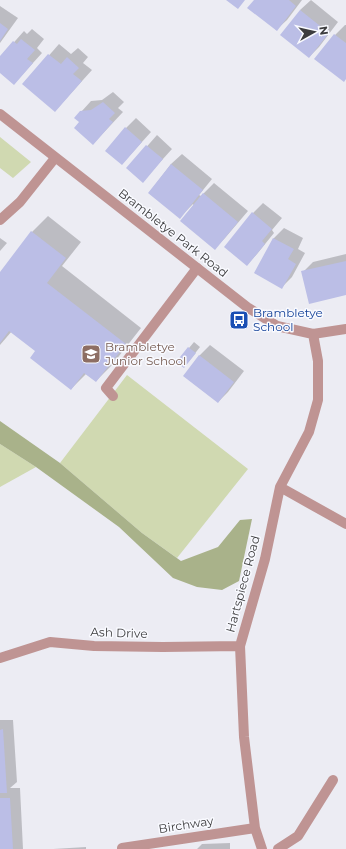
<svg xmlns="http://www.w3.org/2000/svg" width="346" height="849" font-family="Montserrat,sans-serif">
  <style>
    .green { fill: #d0d9b1 }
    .forest { fill: #a9b28a }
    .shadow { fill: #0003 }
    .building { fill: #bbbee6 }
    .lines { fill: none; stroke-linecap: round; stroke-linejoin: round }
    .lane { stroke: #bf9493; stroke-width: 10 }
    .street { stroke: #bf9493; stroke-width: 10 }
    .labels { text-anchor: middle; stroke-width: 3; stroke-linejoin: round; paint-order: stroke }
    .street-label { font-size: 12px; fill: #3c3c3e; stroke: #f9faff }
    .transit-label { font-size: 12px; fill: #164399; stroke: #f9faff; text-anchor: start }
    .education-label { font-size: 12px; fill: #785e54; stroke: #f9faff; text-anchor: start }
  </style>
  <rect width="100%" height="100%" fill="#ececf3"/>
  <path class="green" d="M 0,137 L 31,162 L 13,178 L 0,168 Z
    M 127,375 L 248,469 L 177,558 L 142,533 L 60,463 Z
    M 0,444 L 36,467 L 0,487 Z"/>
  <path class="forest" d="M 0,421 L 60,463 L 142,533 L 181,561 L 218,547 L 240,520 L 252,519 L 239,581 L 222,590 L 197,587 L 173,578 L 119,527 L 36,467 L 0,444 Z"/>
  <path class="shadow" d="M 255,0 L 302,0 L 287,20 L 276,30 Z
    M 311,0 L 338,22 L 319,47 L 309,57 L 300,10 Z
    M 0,6 L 18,18 L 0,43 Z
    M 345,25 L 346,25 L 346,78 L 316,59 L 335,35 Z
    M 32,29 L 44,39 L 37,48 L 42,53 L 14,84 L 0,72 L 0,58 L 24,31 L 27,34 Z
    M 59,44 L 71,54 L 78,48 L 88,57 L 83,63 L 92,70 L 55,111 L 24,84 Z
    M 113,92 L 124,102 L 118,108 L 123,112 L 93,144 L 80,122 L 81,112 L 91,101 L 102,100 Z
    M 136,118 L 151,132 L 122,164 L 126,128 Z
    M 157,135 L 172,149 L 143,181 L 128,168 Z
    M 182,154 L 212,179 L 199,195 L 201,196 L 214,183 L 248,211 L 225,238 L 215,248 L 193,204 L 180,217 L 149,193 L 171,164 Z
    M 263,203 L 282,218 L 272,230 L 274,233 L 257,254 L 247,265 L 253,213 Z
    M 48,216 L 81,242 L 62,266 L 141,328 L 112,365 L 96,381 L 86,374 L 71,389 L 37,351 L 12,331 L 0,345 L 0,273 L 32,232 Z
    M 284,228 L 303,238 L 298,249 L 305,253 L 292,277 L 282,287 L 255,273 L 274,238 Z
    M 0,238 L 7,243 L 0,251 Z
    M 346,254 L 346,294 L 303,272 L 313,262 Z
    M 194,342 L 200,347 L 189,361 L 189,348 Z
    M 210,345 L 244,371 L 228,392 L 218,402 L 184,376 L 200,355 Z
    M 0,720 L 13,720 L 17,782 L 10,788 L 20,788 L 23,849 L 0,849 Z
    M 230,843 L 230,849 L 197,849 L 202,844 Z
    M 86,847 L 86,849 L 53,849 Z"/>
  <path class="building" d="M 226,0 L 245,0 L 238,9 Z
    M 254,0 L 289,0 L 296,6 L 277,31 L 247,8 Z
    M 300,10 L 329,33 L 309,58 L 280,35 Z
    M 0,23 L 8,29 L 0,41 Z
    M 334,34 L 346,43 L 346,79 L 344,82 L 314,59 Z
    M 21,39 L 35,50 L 27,59 L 33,63 L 14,85 L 0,73 L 0,56 L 13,41 L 17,44 Z
    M 48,54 L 61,64 L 67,57 L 79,68 L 73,74 L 82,81 L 55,112 L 22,84 Z
    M 103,102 L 115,113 L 109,119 L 113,122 L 93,145 L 74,128 L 79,122 L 74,118 L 80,111 L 91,110 Z
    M 125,127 L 142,142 L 122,165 L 105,151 Z
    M 146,145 L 163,159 L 143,183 L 126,168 Z
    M 171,164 L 203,190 L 180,219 L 148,193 Z
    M 203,193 L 238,222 L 215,250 L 180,221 Z
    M 252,212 L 272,229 L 262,241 L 265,244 L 247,266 L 224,247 Z
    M 31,231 L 66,258 L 47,283 L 126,344 L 96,382 L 84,373 L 71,390 L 30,358 L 35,351 L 9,331 L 0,343 L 0,272 Z
    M 273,238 L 294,249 L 288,259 L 296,264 L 282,289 L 254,273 Z
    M 346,261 L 346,295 L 309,304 L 301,271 Z
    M 188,347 L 196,353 L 184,368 L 176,362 Z
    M 199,355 L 234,382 L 218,403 L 183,376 Z
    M 3,729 L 7,793 L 0,793 L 0,730 Z
    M 0,798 L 10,798 L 13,849 L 0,849 Z"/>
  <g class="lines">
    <path class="lane" d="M 0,220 L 20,202 L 55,158
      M 113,396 L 106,388 L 197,268"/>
    <path class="street" d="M 0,114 L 247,307 L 277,326 L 313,334 L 346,329
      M 280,487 L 346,524
      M 0,658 L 50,642 L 94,646 L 163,647 L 240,646
      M 122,848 L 255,828
      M 262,849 L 255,828 L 244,737 L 240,646 L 265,559 L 280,487 L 309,432 L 318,400 L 318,361 L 313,334
      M 278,849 L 298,836 L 333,780"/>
  </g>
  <defs>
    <g id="bus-square" transform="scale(1)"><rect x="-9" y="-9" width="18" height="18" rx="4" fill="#1a4fb4" stroke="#f9faff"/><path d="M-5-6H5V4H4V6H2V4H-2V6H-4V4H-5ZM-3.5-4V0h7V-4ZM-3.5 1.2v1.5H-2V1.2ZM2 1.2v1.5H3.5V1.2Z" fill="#fff"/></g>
    <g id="school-square" transform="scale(1)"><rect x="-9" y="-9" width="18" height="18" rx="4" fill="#8d6e63" stroke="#f9faff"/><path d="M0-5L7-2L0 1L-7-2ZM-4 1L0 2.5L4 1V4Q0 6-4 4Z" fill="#fff"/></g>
  </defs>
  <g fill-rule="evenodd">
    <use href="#bus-square" x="239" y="320"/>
    <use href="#school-square" x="91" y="354"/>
  </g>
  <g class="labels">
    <g class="street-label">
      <text transform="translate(173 233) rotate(38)" y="4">Brambletye Park Road</text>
      <text transform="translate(243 584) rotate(-75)" y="4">Hartspiece Road</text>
      <text transform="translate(119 633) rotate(2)" y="4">Ash Drive</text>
      <text transform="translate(186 825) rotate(-9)" y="4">Birchway</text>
    </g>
    <g class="transit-label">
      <text x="253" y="317">Brambletye<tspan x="253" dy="14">School</tspan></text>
    </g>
    <g class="education-label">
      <text x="105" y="351">Brambletye<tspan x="105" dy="14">Junior School</tspan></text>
    </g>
  </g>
  <g transform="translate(314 32) rotate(82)" stroke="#f9faff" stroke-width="3" paint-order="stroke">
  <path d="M0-3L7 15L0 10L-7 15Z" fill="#3c3c3e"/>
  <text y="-6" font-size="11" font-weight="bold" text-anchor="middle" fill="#3c3c3e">N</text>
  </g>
</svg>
